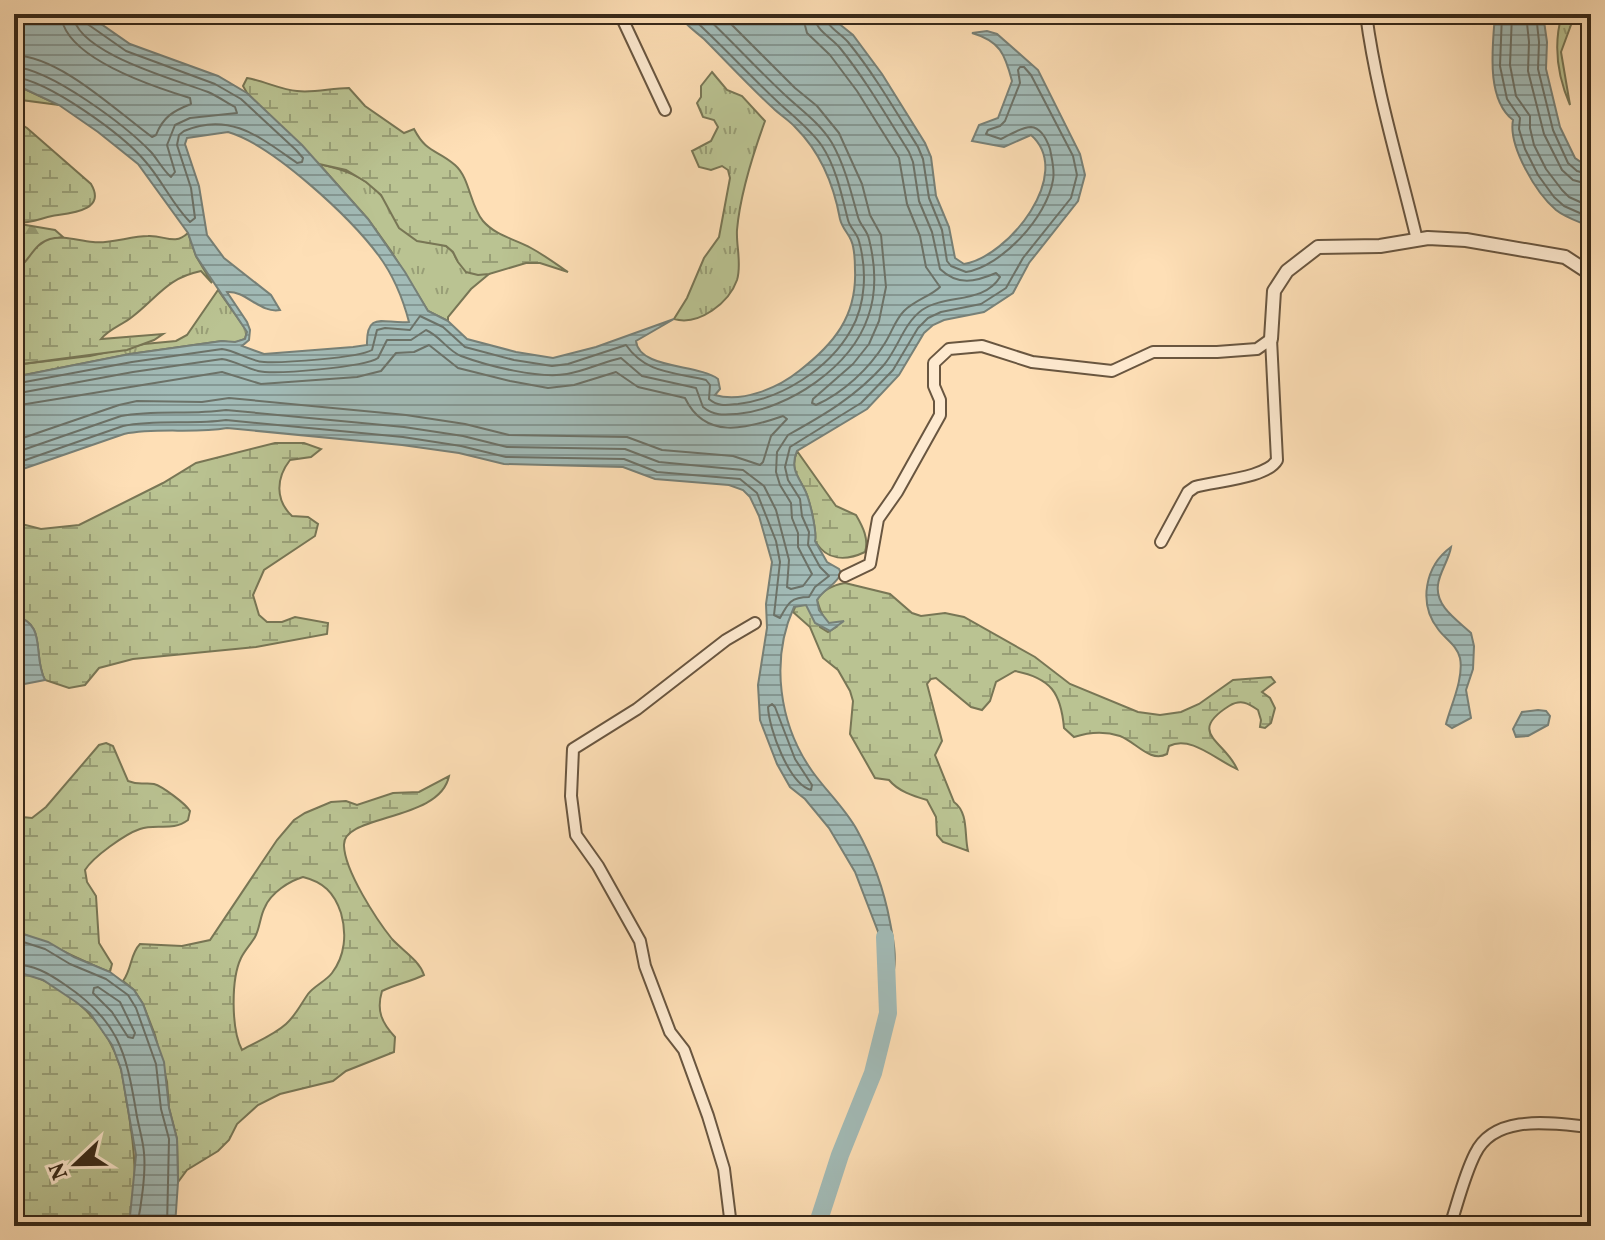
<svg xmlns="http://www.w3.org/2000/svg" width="1605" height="1240" font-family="Vollkorn,serif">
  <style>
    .grass { fill: url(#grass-tufts); stroke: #787655; stroke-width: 2 }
    .forest { fill: url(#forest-firs); stroke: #787655; stroke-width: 2 }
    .wetland { fill: url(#wetland-marsh); stroke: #787655; stroke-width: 2; fill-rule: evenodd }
    .water { fill: url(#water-rules); stroke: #778077; stroke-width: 2; fill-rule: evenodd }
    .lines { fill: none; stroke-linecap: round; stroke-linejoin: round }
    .shore { stroke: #6c7268; stroke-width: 2 }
    .river { stroke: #a2bbb7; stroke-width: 18 }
    .minor-casing { stroke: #695640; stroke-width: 14 }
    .tertiary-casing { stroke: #695640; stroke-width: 16 }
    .minor { stroke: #feead0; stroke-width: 10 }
    .tertiary { stroke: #feead0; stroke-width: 12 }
  </style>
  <defs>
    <pattern id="grass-tufts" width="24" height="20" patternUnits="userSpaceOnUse" patternTransform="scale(2)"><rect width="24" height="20" fill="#bac392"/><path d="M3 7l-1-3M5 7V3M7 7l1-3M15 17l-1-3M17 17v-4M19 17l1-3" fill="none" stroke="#989e76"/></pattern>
    <pattern id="forest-firs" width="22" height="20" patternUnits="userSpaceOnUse" patternTransform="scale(2)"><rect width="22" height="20" fill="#bac392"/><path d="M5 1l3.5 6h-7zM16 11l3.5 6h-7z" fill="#989e76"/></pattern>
    <pattern id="wetland-marsh" width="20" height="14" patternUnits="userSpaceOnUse" patternTransform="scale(2)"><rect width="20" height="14" fill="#bac392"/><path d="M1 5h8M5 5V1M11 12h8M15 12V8" fill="none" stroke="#989e76"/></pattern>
    <pattern id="water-rules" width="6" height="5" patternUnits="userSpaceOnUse" patternTransform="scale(2)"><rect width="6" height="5" fill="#a2bbb7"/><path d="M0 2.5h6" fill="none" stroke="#859894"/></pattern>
  </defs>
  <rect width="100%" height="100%" fill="#fedfb6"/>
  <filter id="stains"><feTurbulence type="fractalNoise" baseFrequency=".0025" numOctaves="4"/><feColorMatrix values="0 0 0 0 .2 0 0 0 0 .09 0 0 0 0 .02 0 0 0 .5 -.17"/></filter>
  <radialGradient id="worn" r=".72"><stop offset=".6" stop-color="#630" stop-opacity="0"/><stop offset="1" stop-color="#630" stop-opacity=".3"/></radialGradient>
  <path class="grass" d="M 1562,14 L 1575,14 L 1561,52 L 1570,105 C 1557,75 1553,45 1562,14 Z
    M 712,72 L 727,90 L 742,96 L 765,121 C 753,154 740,195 737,230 C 736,246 742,264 737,280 C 729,303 699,326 674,319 L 687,298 L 704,258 L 719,237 L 730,178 L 728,170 L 722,166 L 711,170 L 699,167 L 692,151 L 711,141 L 718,127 L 714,120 L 703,117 L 697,103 L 701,97 L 701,86 Z
    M 14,84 L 59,105 L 14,99 Z
    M 319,164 C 342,169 364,176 380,194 C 393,208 399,226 415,238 C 425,246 441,240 450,249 C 457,256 452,252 457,260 C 463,270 477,275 489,274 L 471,289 L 448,317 L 448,321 L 428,311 L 391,251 L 368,219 Z
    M 218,290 L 247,331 L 245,339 L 234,343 L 222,341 L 130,354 L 14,377 L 14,365 L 90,356 L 144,344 L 176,341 L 187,335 Z"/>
  <path class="forest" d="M 14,223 L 55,230 L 63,237 C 28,242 38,258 14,271 Z"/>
  <path class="wetland" d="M 890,14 L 978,14 L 974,23 L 946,24 L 891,16 Z
    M 247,78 C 264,81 282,90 297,91 C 315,93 331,88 349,88 L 365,106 L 404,133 L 414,129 C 427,154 437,149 455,165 C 470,178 470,206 483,221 C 496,236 515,239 531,248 C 544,255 556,264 568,272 L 540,263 L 526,263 L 489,274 L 478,275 L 466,272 L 458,262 L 453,252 L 446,246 L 417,241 L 399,228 L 381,195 L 366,182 L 346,170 L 319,164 L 247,93 L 243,86 Z
    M 14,120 L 27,128 L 91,184 C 107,211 70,213 52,216 C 39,219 28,224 14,223 Z
    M 188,233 L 196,256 L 212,283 L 201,271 C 167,278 158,297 132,317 C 122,325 109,329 101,339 L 163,334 L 154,340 L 127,350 L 14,365 L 14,271 C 30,263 32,244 50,239 C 64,235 78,241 93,242 C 111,244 130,236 148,236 C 165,235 174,246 188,233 Z
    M 275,443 L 304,443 L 321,449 L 311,457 L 290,460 C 276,478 275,500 292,516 L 308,517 L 318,524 L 315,536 L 264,570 L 253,595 L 259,615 L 267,622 L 282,622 L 295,617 L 328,623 L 327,634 L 256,647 L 133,659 L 99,668 L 85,685 L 69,688 L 45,680 C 32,656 48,623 14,616 L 14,522 L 41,529 L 79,525 L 163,483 L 196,463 Z
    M 797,451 L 836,506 L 856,515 C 863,527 869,539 865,552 C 846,561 827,561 815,541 C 817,533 811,507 808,498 C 803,480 788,473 797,451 Z
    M 845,583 L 890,594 L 912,613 L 921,616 L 945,613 L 964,617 L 1035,657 L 1070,684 L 1138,712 L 1160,715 L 1181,712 L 1199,704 L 1233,680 L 1271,677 L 1275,682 L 1262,692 L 1270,698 L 1275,708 L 1271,723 L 1265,728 L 1260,727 L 1261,720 L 1258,710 C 1248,703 1241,699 1229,706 C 1186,733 1225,741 1237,769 C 1216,760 1191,735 1169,746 L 1167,754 C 1150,763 1136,742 1120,736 C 1105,731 1089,732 1074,737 L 1064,728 C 1061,693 1051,678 1015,671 L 996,682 L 990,701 L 982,710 L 971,707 L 936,678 L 931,679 L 927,684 L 942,741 L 935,755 L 954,802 C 969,813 964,835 968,851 L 943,842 L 937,835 L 936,817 L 927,800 C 913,796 898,791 889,780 L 875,778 L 850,734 L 853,701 L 850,691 L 838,670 L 823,658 L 810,627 L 793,612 L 796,605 L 809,603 L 820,627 L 828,632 L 836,627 C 823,623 821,612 817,600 C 823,589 833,585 845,583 Z
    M 106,743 L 113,746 L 128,781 C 141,786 144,782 154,784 C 162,786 186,804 190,811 L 188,820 C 172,832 157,823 140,829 C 125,834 93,857 85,870 L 87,882 L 96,896 L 99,943 L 112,964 L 110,972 C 77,959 48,942 14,931 L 14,807 L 22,817 L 32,818 L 46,807 L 99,745 Z
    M 449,776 C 440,822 341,814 344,846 C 345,871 376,919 392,939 C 403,951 419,960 424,975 C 410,982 396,984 382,991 C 376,1011 382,1023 395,1037 L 394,1052 L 346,1071 L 333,1081 L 280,1094 L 258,1105 L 237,1124 L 229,1140 L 218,1151 L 187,1170 L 178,1182 L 177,1139 L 169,1108 L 167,1082 L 155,1035 L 143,1004 L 134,990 L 123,981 C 132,969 130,954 140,944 L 182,946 L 210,940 L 277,840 L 294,820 L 305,813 L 331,802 L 346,801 L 357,805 L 393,793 L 419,792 ZM 303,877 C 323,882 334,892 341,913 C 347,934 345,956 332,973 C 326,981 314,986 308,994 C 301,1004 296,1015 286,1024 C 274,1035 256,1042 242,1050 C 231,1029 231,979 241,958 C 245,950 251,944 255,937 C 260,928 260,916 265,907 C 271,893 289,881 303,877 Z
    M 14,971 C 62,980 106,1020 120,1066 C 124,1079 125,1095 128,1109 C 135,1151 138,1184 129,1226 L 14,1226 Z"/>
  <path class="water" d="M 14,14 L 78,14 L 91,17 L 130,44 L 218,76 L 247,93 L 302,145 L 368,219 L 405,272 L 428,311 L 448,321 L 467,339 L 516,352 L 553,358 L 596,347 L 674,319 L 636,341 C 639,369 698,364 718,379 L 720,389 L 715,395 C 742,403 778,388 799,371 C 834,344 857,316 855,270 C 855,262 855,249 851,240 C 848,233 842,228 840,219 C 834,186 820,152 796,128 C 789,120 780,115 773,108 C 749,86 727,62 704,39 C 695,31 684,24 678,14 L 827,14 L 853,35 L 882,74 L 925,143 L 931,157 L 936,196 L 949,227 L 955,258 L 964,264 C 1008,257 1075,174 1031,135 L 1004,147 L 972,141 L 979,125 L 998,118 L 1012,81 C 1005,54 1000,41 972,33 L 987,31 L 997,34 L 1038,70 L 1080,154 L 1085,175 L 1078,201 L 1029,263 L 1013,293 L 984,312 L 944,320 L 933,325 L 924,333 L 899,375 L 867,409 L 797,451 C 788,472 803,480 808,498 C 811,507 817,533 815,541 L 827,562 L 839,569 L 841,573 C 837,585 823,589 817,600 L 819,610 L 829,623 L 844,621 L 830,631 L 815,623 L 806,605 L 794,607 C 770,660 779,724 812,771 C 826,791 845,808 857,830 C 873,859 884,890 890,922 C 894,943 898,962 891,983 L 882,942 L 855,872 L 829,828 L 805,799 L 790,787 L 777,764 L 760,720 L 758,685 L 767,628 L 766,604 L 772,562 L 759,516 L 750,497 L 743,490 L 729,485 L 655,479 L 623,467 L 504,464 L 459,453 L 402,445 L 227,428 C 193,434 158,427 124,434 L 14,472 L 14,377 L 130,354 L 222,341 L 235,342 L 245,339 L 247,332 L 196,256 L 188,233 L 138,164 L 98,132 L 59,105 L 14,84 ZM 228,132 C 273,145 351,218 379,256 C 393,275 403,299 409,322 C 386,325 366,309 367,345 L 353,347 L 264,354 L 242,346 L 249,340 L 250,330 L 247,322 L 227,292 C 245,290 261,314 280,310 L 271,295 L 224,258 L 207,235 L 199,186 L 185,144 L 187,138 Z
    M 1495,14 L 1543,14 L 1547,42 L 1546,69 L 1560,127 L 1575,158 L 1591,169 L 1591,227 C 1580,222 1566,218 1556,210 C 1536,193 1508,146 1513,120 C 1485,98 1493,45 1495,14 Z
    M 1451,547 C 1449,560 1439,573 1438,585 C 1435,606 1457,620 1471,633 L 1474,646 L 1473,669 L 1466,690 L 1471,718 L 1452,728 L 1446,724 C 1451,705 1464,678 1460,658 C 1457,645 1445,639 1438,629 C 1418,603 1425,566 1451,547 Z
    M 14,616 C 48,623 32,656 45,680 L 14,686 Z
    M 1538,710 L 1546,711 L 1550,716 L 1548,725 L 1528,736 L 1516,737 L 1513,729 L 1522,712 Z
    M 14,931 L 48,942 L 74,957 L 110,972 L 134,990 L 143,1004 L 164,1062 L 169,1108 L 177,1139 L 178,1182 L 175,1226 L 129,1226 L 136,1155 L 121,1069 L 112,1045 L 90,1013 L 76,1002 L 43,980 L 14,971 Z"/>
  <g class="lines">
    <path class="shore" d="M 721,14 L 795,88 L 817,106 L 839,133 L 862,184 L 870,215 L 881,235 L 886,287 L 879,321 L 869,344 L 853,364 L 813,399 L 812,403 L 816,405 C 843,393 869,369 885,343 C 892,332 895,320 904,311 C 915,300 931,296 940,287 L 926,267 L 920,236 L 907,204 L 899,158 L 857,91 L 830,55 L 807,33 L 802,14
      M 1502,14 L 1500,66 L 1507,99 L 1520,118 L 1519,129 L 1525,149 L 1538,175 L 1554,197 L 1564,206 L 1591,218
      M 1512,14 L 1510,65 L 1516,96 L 1530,116 L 1530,128 L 1534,145 L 1546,169 L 1562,190 L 1569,197 L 1591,207
      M 1526,14 L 1529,42 L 1528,71 L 1544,134 L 1562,170 L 1573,180 L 1591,185
      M 1536,14 L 1539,42 L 1538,69 L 1553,130 L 1568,163 L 1577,171 L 1591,175
      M 14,55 C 61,57 115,110 152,137 L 156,135 C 163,117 173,111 191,104 L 190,98 C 154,87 63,58 61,14
      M 14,67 C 51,69 126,126 151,152 C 158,160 163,170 171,177 L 175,172 L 167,145 L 175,125 L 190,118 L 237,113 L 235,107 C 226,102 217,96 208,92 C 177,80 75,53 73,14
      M 14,77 C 49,81 122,134 145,161 C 162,180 172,204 190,222 L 195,218 L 191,188 L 177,145 L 179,135 L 184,131 C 230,111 261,138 297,163 L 302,162 L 303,158 L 296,150 L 241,99 L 215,84 L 126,51 L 86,23 L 83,14
      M 14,384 L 132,362 L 222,349 C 237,351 249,361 264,362 C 283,363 358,358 372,350 L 377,330 L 385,328 L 410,330 L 420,316 L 443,327 L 465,347 L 514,360 L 552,366 L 568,364 L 626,345 C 646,374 674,372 706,380 L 710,385 L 709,399 C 718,407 727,405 738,404 C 781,399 829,369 851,330 C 866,304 867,270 859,241 C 857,233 850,228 848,220 C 842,196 836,167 822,146 C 810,129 794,117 779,103 C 748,74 719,42 688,14
      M 14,394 L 133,372 L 222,359 C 235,361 246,368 258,371 C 275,375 365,367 378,358 L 387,340 L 411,340 L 426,330 C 440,336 448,351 461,356 C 488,366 539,379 567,374 C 585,371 603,362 621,358 L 642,376 L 696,388 L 703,407 C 714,416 724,415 737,414 C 789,409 851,367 868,317 C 877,292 875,263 869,239 C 867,230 860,225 858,217 C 851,192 845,166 832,143 C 820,123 801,110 785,95 C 757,69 731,40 703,14
      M 14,406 L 222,372 L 261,384 L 357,377 L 381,371 L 396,353 L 414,352 L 429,345 L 458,368 L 510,381 L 548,388 L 574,385 L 616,372 L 638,387 L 685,398 C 705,440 746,429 783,416 L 787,419 L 771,436 L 763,462 L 760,465 L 733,456 L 662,450 L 627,437 L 509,435 L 465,424 L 406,415 L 229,398 L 202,402 L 137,401 L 119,405 L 14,441
      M 14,453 L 121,416 C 155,410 191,415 226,410 L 404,427 L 463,436 L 507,447 L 625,449 L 659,462 L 743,470 L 764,486 L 776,510 L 789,560 L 787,587 L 791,589 L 803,586 L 812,574 L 798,547 L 798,533 L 792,518 L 791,503 L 780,485 L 776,472 L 777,452 L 788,435 C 824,415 855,397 883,366 C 898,349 903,324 922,310 C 945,294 984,304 1000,277 L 996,273 C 975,282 958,286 940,269 L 932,232 L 919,201 L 913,162 L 909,152 C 887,117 866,80 840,48 C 830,36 815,31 814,14
      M 14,464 L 123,426 C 157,419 192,425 226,420 L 403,437 L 461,446 L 506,457 L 624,459 L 657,472 L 740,479 L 757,493 L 776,541 L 780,562 L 774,615 L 780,618 C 788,603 791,597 809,597 L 815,587 L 829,576 L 820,567 L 808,545 L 809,532 L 802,516 L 800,499 L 788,480 L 785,467 L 790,447 L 861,403 L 893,370 L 918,328 L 928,318 L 941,312 L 981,304 L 1006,288 L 1023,258 L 1071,198 L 1077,175 L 1073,156 L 1031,75 L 1024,67 L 1020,67 L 1018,70 L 1020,83 L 1005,121 L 1000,126 L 988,130 L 986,134 L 1001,139 C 1010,135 1021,127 1031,127 C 1042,128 1047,140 1050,149 C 1052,160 1055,170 1053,180 C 1047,217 1002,266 966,272 L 951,266 L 947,261 L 942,230 L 929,198 L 923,159 L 918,147 C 896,112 875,75 848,42 C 840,33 826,26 824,14
      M 772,704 L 775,707 L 795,759 L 812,785 L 811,790 C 789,784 769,729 768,707 Z
      M 14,939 L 45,949 L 70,964 L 106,979 L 128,995 L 136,1008 L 156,1064 L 161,1109 L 169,1139 L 167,1226
      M 14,964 C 34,965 48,973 64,984 C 118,1020 126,1051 136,1111 C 138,1125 143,1139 144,1153 C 146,1173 141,1207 137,1226
      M 98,987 L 120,1002 L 135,1033 L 133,1038 L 128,1037 L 112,1012 L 93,993 L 94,988 Z"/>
    <path class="river" d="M 817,1226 L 840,1155 L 873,1073 L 888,1013 L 885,937"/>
    <g class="minor-casing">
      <path id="minor" d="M 620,14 L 665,110
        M 1366,14 C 1376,91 1399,164 1417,240
        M 1161,542 L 1188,492 L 1195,487 C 1216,481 1267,478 1277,460 L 1271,339
        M 845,576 L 870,564 L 878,519 L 897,492 L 940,415 L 940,400 L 934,386 L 934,363 L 949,349 L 982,346 L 1032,362 L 1112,371 L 1153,352 L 1217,352 L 1257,349 L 1271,339
        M 731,1226 L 724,1169 L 708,1116 L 684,1050 L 670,1032 L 645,966 L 640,941 L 598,866 L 576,835 L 571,796 L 573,749 L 637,709 L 726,640 L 755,623
        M 1450,1226 C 1458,1202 1464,1176 1475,1154 C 1495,1112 1555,1124 1591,1127"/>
    </g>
    <g class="tertiary-casing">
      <path id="tertiary" d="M 1271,339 L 1274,291 L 1287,271 L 1318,247 L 1380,246 L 1428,238 L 1466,240 L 1565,257 L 1591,274"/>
    </g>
    <use href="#minor" class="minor"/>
    <use href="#tertiary" class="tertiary"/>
  </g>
  <rect width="1605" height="1240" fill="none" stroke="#fedfb6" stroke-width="48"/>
  <rect x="16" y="16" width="1573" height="1208" fill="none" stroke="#372818" stroke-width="4"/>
  <rect x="24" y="24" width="1557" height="1192" fill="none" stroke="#372818" stroke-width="2"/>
  <g transform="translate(76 1164) rotate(248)" stroke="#feead0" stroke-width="6" paint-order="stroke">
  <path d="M0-6L14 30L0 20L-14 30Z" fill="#372818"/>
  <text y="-12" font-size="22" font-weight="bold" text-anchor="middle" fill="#372818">N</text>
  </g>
  <rect width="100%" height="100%" filter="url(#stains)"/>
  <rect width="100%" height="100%" fill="url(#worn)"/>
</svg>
